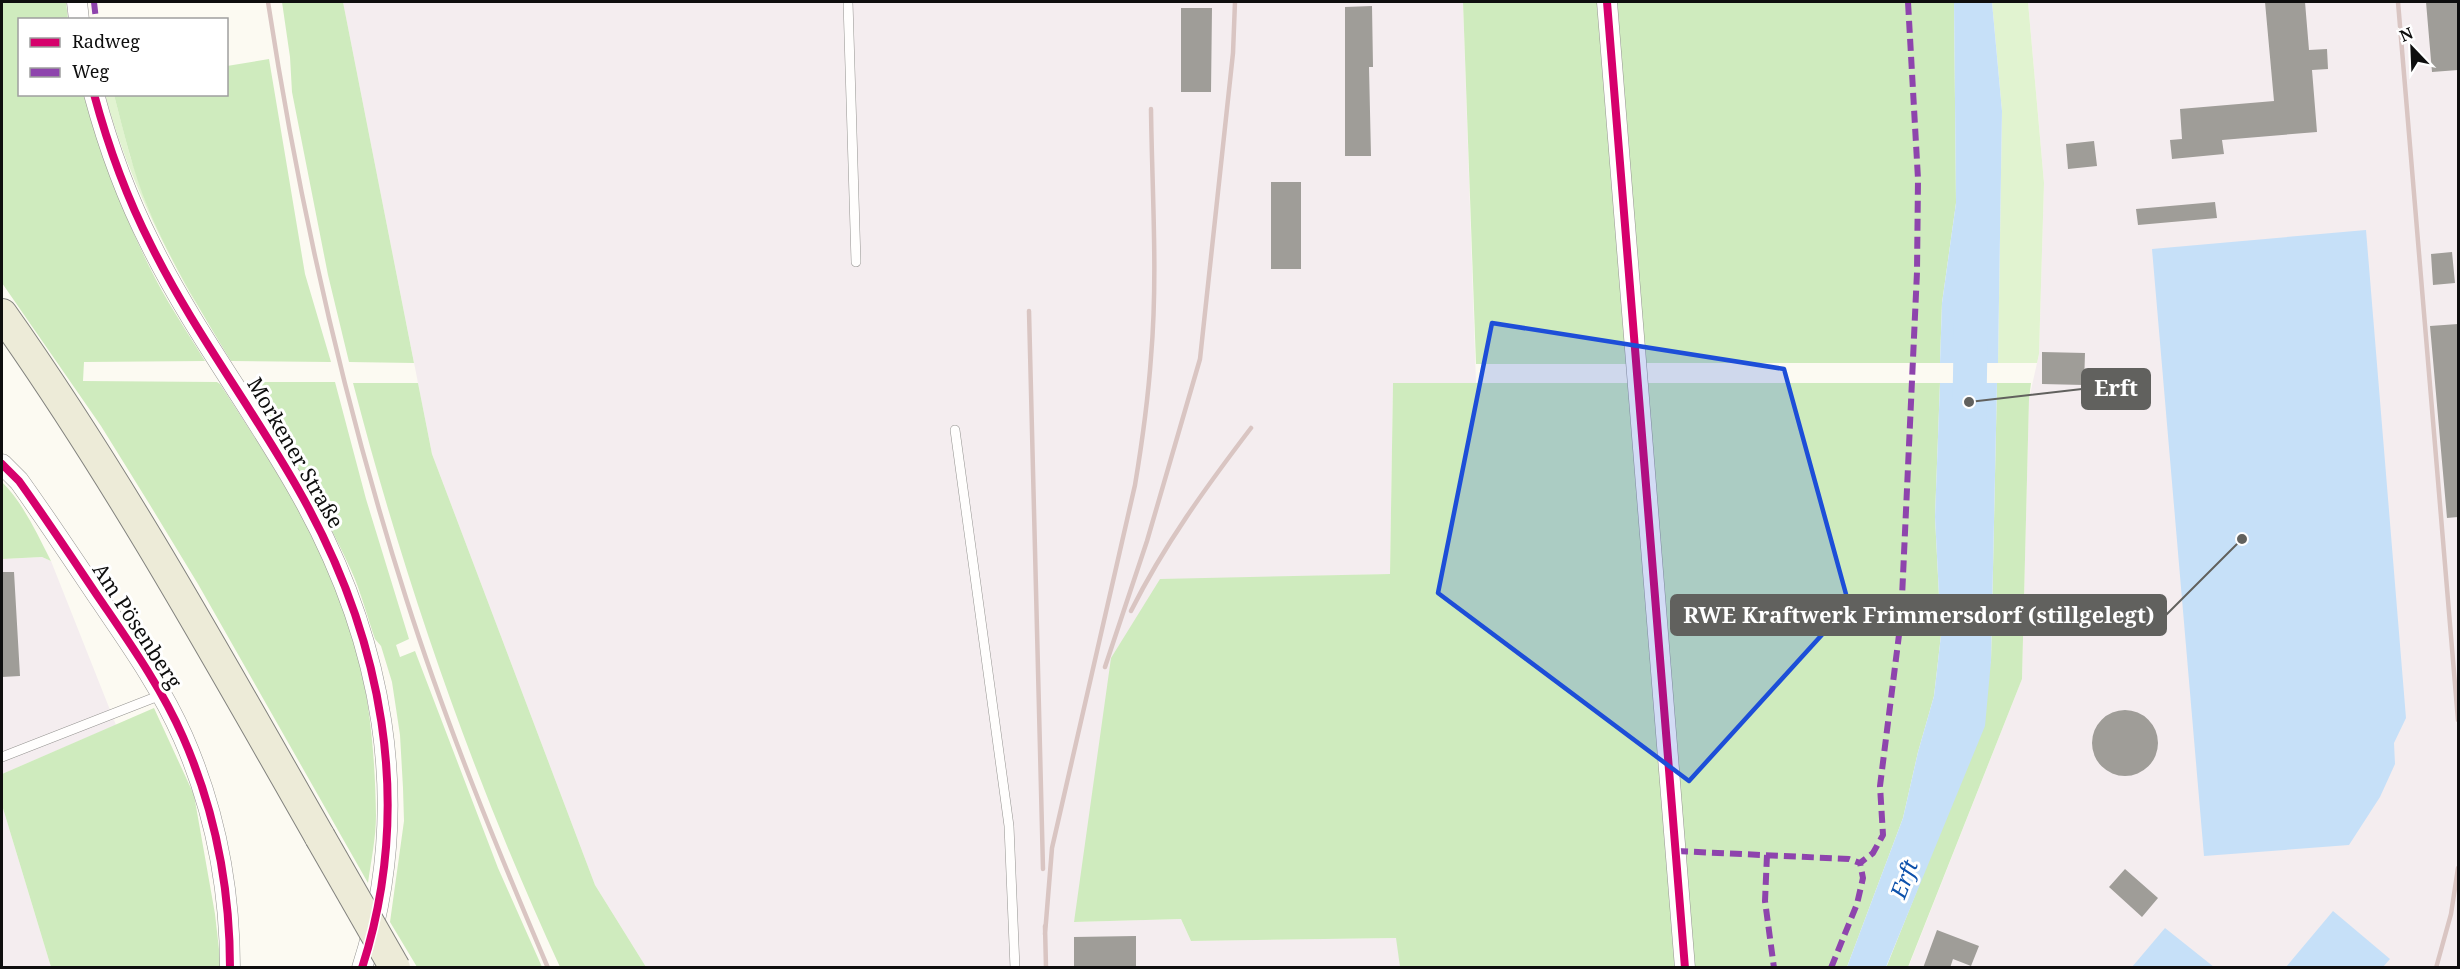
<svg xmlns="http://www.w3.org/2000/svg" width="2460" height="969" font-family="'Noto Serif',serif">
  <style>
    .industrial { fill: #f4edef }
    .green { fill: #e1f3d0 }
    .forest { fill: #cfebbe }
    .water { fill: #c6e0f8 }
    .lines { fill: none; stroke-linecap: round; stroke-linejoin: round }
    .river { stroke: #c6e0f8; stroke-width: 34 }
    .building { fill: #9f9d98 }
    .lane-casing { stroke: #959491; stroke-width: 10 }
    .street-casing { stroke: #959491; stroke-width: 21 }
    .primary-casing { stroke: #82827e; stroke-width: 32 }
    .lane { stroke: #fffefd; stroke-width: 9 }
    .street { stroke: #fffefd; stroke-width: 20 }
    .primary { stroke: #edebd8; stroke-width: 30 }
    .rail { stroke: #d9c5c2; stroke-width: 4.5 }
    .primary-bridge-casing { stroke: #82827e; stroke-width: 32; stroke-linecap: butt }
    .primary-bridge { stroke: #edebd8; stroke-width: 30 }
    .quiet { stroke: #8e44ad; stroke-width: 6; stroke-dasharray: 12 6; stroke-linecap: butt }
    .cycleway-casing { stroke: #fff; stroke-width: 11 }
    .cycleway { stroke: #d6006c; stroke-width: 8 }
    .marked { fill: #1d4ed8; fill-opacity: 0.2; stroke: #1d4ed8; stroke-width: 4.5; stroke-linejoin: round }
    .labels { text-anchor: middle; stroke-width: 6; stroke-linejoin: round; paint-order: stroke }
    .street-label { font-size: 21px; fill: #0e0e0e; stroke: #fff }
    .water-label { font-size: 22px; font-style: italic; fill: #0d51ab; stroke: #fff }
    .leader { fill: none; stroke: #61615e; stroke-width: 2 }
    .callout-dot { fill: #61615e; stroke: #fff; stroke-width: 2 }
    .callout { fill: #61615e; stroke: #61615e; stroke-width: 2 }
    .callout-label { font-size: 22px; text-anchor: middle; font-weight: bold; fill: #fff }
  </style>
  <rect width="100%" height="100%" fill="#fcfaf2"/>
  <path class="industrial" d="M 343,2 L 1463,2 L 1476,383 L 1393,383 L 1390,574 L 1160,580 L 1074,922 L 1181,919 L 1191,941 L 1397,938 L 1400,967 L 646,967 L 595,885 L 432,454 Z
    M 2028,2 L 2458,2 L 2458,967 L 1908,968 L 2022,679 L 2029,399 L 2039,354 L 2044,183 Z
    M 42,557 L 51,561 L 116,725 L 2,774 L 2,559 Z
    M 2,805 L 51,967 L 2,967 Z"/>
  <path class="green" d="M 1992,2 L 2028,2 L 2044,183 L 2039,354 L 2037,363 L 1998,363 L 2002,111 Z
    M 105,95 L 114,95 L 130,156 L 148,208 L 200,311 C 160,241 127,173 105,95 Z"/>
  <path class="forest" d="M 2,2 L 66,2 L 68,19 L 20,20 L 20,94 L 84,95 C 100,154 122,211 149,266 C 165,299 186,330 205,361 L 84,362 L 83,381 L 217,382 L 220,384 C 275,468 332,554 357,652 C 371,705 375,761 376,815 C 376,838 371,861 368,883 L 198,584 L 150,505 L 101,426 L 2,283 Z
    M 282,2 L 343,2 L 414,363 L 349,362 L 328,275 L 292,92 L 290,57 Z
    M 1463,2 L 1601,2 L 1629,364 L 1476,364 Z
    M 1614,2 L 1954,2 L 1956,203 L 1942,303 L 1940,363 L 1645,363 Z
    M 269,59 L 305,274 L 331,362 L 231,361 C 201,312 171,262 148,208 C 133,172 124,133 114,95 L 226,94 L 227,66 Z
    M 244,382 L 335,382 L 366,499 L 409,639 L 396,645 L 400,657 L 415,651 L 498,868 L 542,967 L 417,967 L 390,922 L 404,821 L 403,788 L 400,735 L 392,682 L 381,646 L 375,639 C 367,616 361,592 351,570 C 321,504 283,443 244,382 Z
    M 353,383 L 418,383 L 432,454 L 595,885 L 646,967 L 560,967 C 473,779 405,583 353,383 Z
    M 1393,383 L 1630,383 L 1678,967 L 1400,967 L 1396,938 L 1191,941 L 1181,919 L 1074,922 L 1111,658 L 1160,579 L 1390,574 Z
    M 1647,383 L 1940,383 L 1935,517 L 1941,635 L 1934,696 L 1918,752 L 1903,818 L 1847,967 L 1691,967 Z
    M 1997,383 L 2031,383 L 2029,399 L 2022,679 L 1908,967 L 1886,968 L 1918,888 L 1991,661 Z
    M 2,482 C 24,504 37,534 51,561 L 42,557 L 2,559 Z
    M 154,708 L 194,795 L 215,914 L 221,967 L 51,967 L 2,805 L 2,774 Z"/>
  <path class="water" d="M 1954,2 L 1992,2 L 2002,111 L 1998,363 L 1940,363 L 1942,303 L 1956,203 Z
    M 2366,230 L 2406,718 L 2394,743 L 2395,764 L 2380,797 L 2349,845 L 2204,856 L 2152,249 Z
    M 1940,383 L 1997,383 L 1991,661 L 1985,726 L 1886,967 L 1847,967 L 1903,818 L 1918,752 L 1934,696 L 1941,635 L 1935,517 Z
    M 2333,911 L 2390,959 L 2383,967 L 2286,967 Z
    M 2165,928 L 2214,967 L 2132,967 Z"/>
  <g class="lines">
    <path class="river" d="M 1969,431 L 1971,317"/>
  </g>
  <path class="building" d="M 2265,2 L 2305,2 L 2309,50 L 2327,49 L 2328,69 L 2312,70 L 2317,132 L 2222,140 L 2224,154 L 2172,159 L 2170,140 L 2182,139 L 2180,109 L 2274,101 Z
    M 2426,2 L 2458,2 L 2458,70 L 2432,72 Z
    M 1372,6 L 1373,67 L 1369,67 L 1371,156 L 1345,156 L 1345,7 Z
    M 1181,8 L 1212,8 L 1211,92 L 1181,92 Z
    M 2094,141 L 2097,166 L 2068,169 L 2066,144 Z
    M 1271,182 L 1301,182 L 1301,269 L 1271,269 Z
    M 2215,202 L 2217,218 L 2138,225 L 2136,209 Z
    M 2452,252 L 2455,283 L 2433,285 L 2431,254 Z
    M 2458,324 L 2458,517 L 2447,518 L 2430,326 Z
    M 2042,352 L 2085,353 L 2084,385 L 2042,384 Z
    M 2,572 L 14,572 L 20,676 L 2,677 Z
    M2092 743a33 33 0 1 1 66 0a33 33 0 1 1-66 0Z
    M 2125,869 L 2158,898 L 2142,917 L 2109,887 Z
    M 1937,930 L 1979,946 L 1971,966 L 1953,959 L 1950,968 L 1923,968 Z
    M 1136,936 L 1136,968 L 1074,968 L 1074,937 Z"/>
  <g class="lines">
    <g class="lane-casing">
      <path id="lane" d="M 848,2 L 856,262
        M 955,430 L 1009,826 L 1015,968
        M 2,757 L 161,695"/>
    </g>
    <g class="street-casing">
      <path id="street" d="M 77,2 L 79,20
        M 1607,2 L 1685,968
        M 94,94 C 108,146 127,198 151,245 C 193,330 251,406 298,489 C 382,636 415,803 362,968
        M 2,464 L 19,481 C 47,520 74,561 101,601 C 131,645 162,689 183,737 C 215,810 230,888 230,968"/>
    </g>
    <g class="primary-casing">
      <path id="primary" d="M 2,314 C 120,481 219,660 320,837"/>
    </g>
    <use href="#lane" class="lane"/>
    <use href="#street" class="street"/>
    <use href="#primary" class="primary"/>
    <path class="rail" d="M 268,2 C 299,204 344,403 406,598 C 446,724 496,846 548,968
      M 2398,2 L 2458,720
      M 1029,311 L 1043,869
      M 1131,611 C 1164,545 1206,487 1251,428
      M 1105,667 L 1147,541 L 1200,359 L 1233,53 L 1235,2
      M 1045,926 L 1046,968
      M 1045,934 L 1052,848 L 1135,485 C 1142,443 1148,400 1151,357 C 1158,275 1152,192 1151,109
      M 2436,968 L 2451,914 L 2458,868"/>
    <g class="primary-bridge-casing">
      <path id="primary-bridge" d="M 320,837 L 395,968"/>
    </g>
    <use href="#primary-bridge" class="primary-bridge"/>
    <path class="quiet" d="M 94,2 L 96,20
      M 1676,851 L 1849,859 L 1860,863 L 1873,853 L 1883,835 L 1880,786 L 1901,619 L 1917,272 L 1918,179 L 1908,2
      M 1767,855 L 1765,901 L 1774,968
      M 1831,968 L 1857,904 L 1863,878 L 1860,863"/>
    <g class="cycleway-casing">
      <path id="cycleway" d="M 1607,2 L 1685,968
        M 94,94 C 108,146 127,198 151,245 C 193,330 251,406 298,489 C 382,636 415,803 362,968
        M 2,464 L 19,481 C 47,520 74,561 101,601 C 131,645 162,689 183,737 C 215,810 230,888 230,968"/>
    </g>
    <use href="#cycleway" class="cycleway"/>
  </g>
  <path class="marked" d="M 1492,323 L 1784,369 L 1849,605 L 1689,781 L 1438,593 Z"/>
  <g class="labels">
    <g class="street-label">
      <text transform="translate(295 453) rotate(60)" y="7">Morkener Straße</text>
      <text transform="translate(137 626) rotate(57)" y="7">Am Pösenberg</text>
    </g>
    <g class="water-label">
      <text transform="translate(1904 879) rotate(-69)" y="8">Erft</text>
    </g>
  </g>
  <path class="leader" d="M1969 402L2082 389M2242 539L2166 615"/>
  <g class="callout-dot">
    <circle cx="1969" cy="402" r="6"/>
    <circle cx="2242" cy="539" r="6"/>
  </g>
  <g class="callout">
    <rect x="2082" y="369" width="68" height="40" rx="6"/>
    <rect x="1671" y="595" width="495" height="40" rx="6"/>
  </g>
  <g class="callout-label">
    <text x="2116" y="396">Erft</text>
    <text x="1919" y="623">RWE Kraftwerk Frimmersdorf (stillgelegt)</text>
  </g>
  <rect width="2460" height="969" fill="none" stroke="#0e0e0e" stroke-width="6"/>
  <rect x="18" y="18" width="210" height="78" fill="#ffffff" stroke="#9f9f9f" stroke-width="1.5"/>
  <rect x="30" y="38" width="30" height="9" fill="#d6006c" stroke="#9f9f9f" stroke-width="1.5"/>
  <text x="72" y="48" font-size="18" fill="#0e0e0e">Radweg</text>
  <rect x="30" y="68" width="30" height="9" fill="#8e44ad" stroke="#9f9f9f" stroke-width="1.5"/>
  <text x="72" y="78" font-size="18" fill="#0e0e0e">Weg</text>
  <g transform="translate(2412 48) rotate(337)" stroke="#ffffff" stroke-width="4.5" paint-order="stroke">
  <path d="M0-4.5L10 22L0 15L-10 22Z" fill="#0e0e0e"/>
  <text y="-9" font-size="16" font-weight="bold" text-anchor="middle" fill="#0e0e0e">N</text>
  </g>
</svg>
